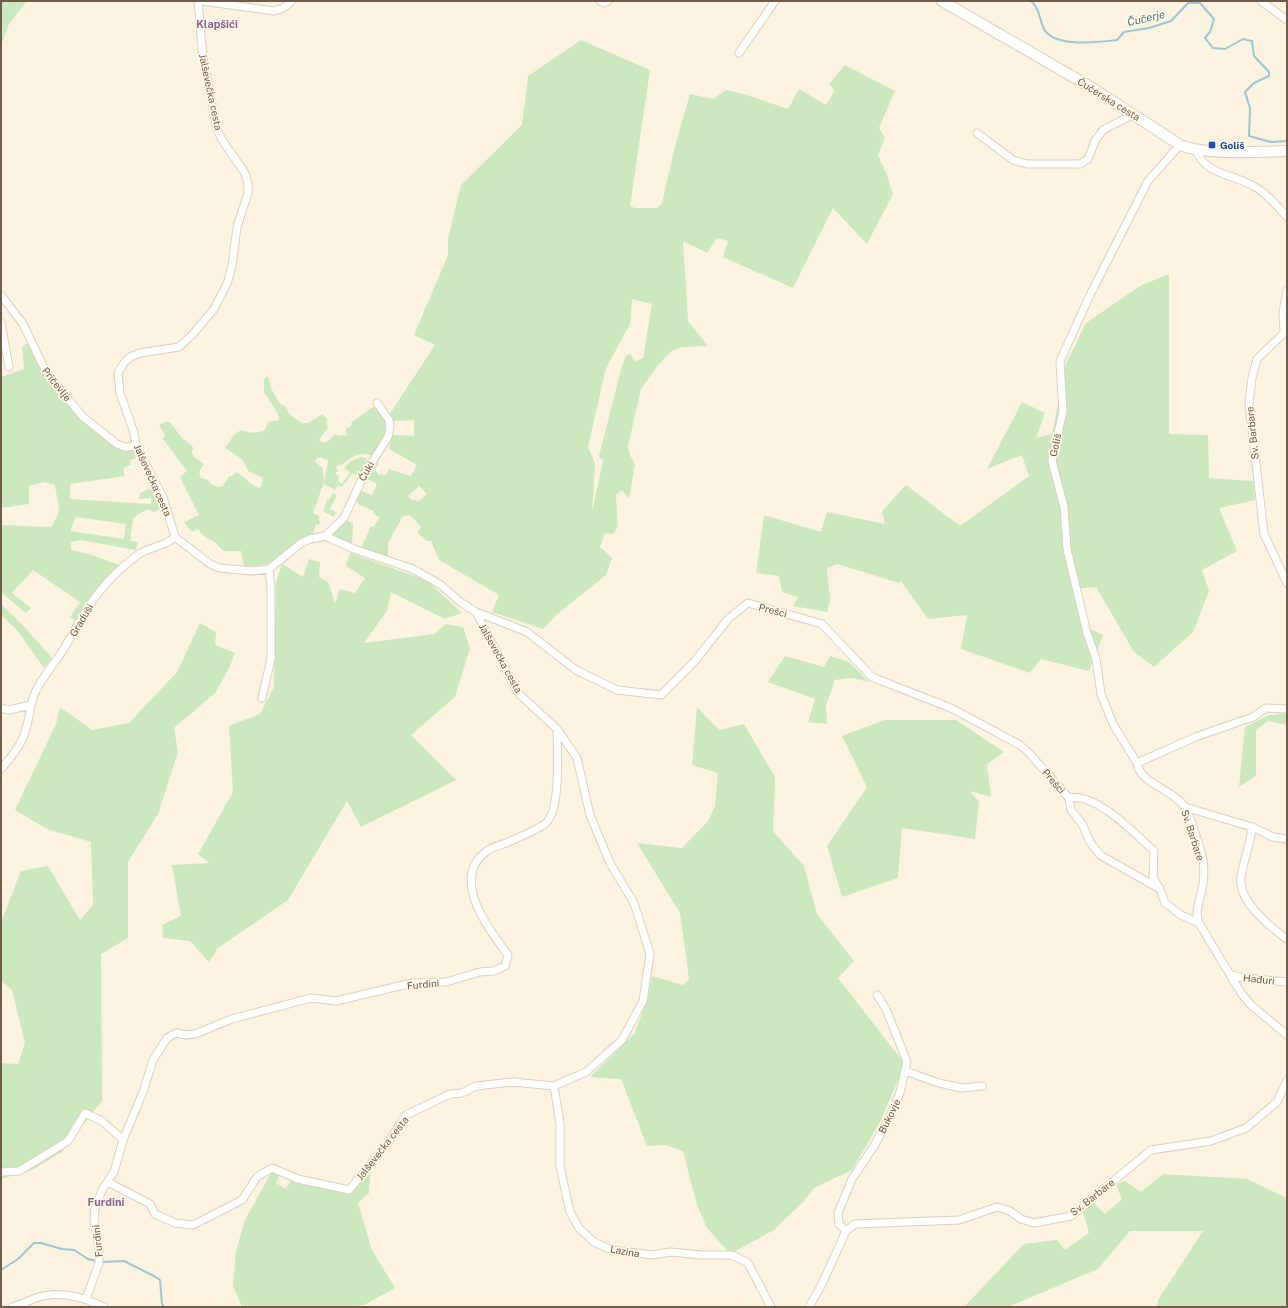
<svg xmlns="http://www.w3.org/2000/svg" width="1288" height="1308" font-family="'Public Sans',sans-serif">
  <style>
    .green { fill: #cce8bf; fill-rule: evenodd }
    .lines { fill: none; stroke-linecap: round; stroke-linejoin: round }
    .stream { stroke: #9cc7d5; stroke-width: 2 }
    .street-casing { stroke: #dfd0bc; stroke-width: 9 }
    .secondary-casing { stroke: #e1cfb8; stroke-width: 12 }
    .street { stroke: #fff; stroke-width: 7 }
    .secondary { stroke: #fff; stroke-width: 10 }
    .transit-dot { fill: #1a4fb4; stroke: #fff7e6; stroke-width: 1.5 }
    .labels { text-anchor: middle; stroke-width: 3.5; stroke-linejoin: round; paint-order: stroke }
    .street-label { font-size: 10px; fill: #715b48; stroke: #fff7e6 }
    .transit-label { font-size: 10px; font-weight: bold; fill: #164399; stroke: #fff7e6; text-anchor: start }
    .water-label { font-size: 11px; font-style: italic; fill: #46798b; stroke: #fff7e6 }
    .neighbourhood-label { font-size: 11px; font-weight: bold; fill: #896494; stroke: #fff7e6 }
  </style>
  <rect width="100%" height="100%" fill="#fbf3e0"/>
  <path class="green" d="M 1,1 L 27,1 L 9,24 L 1,46 Z
    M 581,40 L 650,70 L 630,206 L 635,208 L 657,208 L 662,203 L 675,146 L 690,94 L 713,99 L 726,90 L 744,94 L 788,109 L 799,89 L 826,105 L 835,90 L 829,84 L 845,65 L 895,91 L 879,128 L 885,138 L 878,155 L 887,175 L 893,194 L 867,244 L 833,208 L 793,288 L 723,257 L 728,241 L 717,238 L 707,253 L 683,241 L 688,321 L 708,346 L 681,347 L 672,351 L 658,365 L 641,389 L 628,446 L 630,455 L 635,465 L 629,499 L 622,490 L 616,495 L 618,526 L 613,534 L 605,533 L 600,547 L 612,558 L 606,575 L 555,616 L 543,629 L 492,612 L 499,595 L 439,560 L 431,541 L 427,541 L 417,533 L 421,527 L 410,515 L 403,516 L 388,543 L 388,557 L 361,548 L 371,526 L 373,527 L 380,518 L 374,514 L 374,511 L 358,504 L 356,497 L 358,490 L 372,495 L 377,484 L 367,479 L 363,487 L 360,485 L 375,463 L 379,463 L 375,470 L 380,476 L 381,474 L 385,476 L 389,469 L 411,476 L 417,465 L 389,449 L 391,435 L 414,436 L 414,420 L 393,421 L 389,415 L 435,345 L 414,335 L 448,255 L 448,239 L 461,185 L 522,125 L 528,76 ZM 632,299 L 652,304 L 643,358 L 635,362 L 630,354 L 626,356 L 622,366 L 599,456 L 603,461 L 592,512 L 595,463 L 588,447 L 606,368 L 630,324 ZM 419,486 L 427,494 L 418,502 L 415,499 L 413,501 L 408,496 Z
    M 1169,274 L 1169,434 L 1208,435 L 1209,478 L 1253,481 L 1255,500 L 1219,508 L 1237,551 L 1202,570 L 1209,591 L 1193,632 L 1154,667 L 1134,652 L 1096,587 L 1073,589 L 1081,625 L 1103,635 L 1089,671 L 1041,659 L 1030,673 L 961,649 L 967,615 L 928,619 L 901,581 L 899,583 L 837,564 L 827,568 L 830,600 L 827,612 L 793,606 L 798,597 L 782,592 L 779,576 L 756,573 L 764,515 L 821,532 L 827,512 L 885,524 L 882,511 L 906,485 L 960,526 L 1029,476 L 1022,455 L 987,469 L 1022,402 L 1045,413 L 1036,438 L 1052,434 L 1066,364 L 1086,323 L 1140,286 Z
    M 26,344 L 30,344 L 42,371 L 113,442 L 133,448 L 136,458 L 130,460 L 131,465 L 123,468 L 125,476 L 70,484 L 70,499 L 151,504 L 151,498 L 139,499 L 140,493 C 144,492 146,490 149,489 C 159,487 162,500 164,506 L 154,512 L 147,509 L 133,518 L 130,541 L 138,542 L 136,550 L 80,540 L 71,542 L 71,550 L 89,554 L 119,565 L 86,606 L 76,621 L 70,617 L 80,602 L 33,570 L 12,593 L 31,608 L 26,613 L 1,592 L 1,525 L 51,527 C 64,509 57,504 55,485 L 44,482 L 29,486 L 29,504 L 1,508 L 1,377 L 24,369 L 22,346 ZM 76,517 L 126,524 L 124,539 L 70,531 Z
    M 268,376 L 271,388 L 279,403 L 286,407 L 289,414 L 302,423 L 308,423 L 323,414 L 327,419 L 326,422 L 328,427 L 319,440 L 323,443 L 328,441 L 335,434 L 339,436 L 347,435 L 345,430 L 352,425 L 351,423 L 372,407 L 376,407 L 383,412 L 388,429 L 373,457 C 361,449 351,458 341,465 L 338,465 L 336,468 L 338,471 L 335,473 L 339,476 L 338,481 L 342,484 L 350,472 L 344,468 L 351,461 L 360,457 L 369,459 L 361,478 L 353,473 L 342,487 L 338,485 L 335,490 L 324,484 L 328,461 L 321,457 L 317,458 L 315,462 L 323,468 L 324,482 L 313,513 L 320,517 L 318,520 L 320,521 L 319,525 L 316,524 L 313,535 L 267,564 L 244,567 L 241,551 L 223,551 L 215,542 L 205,537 L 198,529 L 192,532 L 184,522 L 199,515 L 180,477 L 187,471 L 163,439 L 165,435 L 159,425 L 166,422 L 170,422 L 182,438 L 193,447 L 192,453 L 195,458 L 204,464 L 199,472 L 201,478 L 208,480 L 211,484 L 218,487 L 223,486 L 229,476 L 232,476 L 236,472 C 245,476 250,486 260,488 L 263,478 L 248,471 L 242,459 L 225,448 L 234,435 L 241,430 C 249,433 258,434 265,430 L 268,422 L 279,420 L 277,412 L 264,392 L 264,379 Z
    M 333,493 L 337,495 L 330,509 L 336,512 L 334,517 L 323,511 L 327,500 L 329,500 Z
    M 344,520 L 353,523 L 352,545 L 330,535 Z
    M 350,553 L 426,580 L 462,613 L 445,619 L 391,592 L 387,611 L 364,643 L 434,634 L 446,624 L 463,627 L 470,648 L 455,697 L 411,735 L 456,780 L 361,827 L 347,801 L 288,900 L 218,948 L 209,962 L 190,941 L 163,938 L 162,925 L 181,916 L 172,865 L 209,863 L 198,854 L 233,792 L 229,726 L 260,714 L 274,687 L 276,582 L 282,564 L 303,577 L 309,559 L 320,562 L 319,577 L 329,583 L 335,604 L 340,589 L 355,593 L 365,578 L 346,566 Z
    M 1,604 L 22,624 L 52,658 L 44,668 L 17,630 L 1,615 Z
    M 200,623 L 216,632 L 215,645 L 235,653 L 229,668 L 216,692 L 174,728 L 178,752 L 158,814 L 128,862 L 128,938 L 101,954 L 102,1101 L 62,1152 L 34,1169 L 1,1179 L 1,1063 L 18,1064 L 25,1043 L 12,990 L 1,981 L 1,922 L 21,871 L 48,866 L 80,920 L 93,905 L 91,842 L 47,829 L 15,810 L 56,724 L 60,707 L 92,730 L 129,723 L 177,672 Z
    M 785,656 L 824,667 L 830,656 L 849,662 L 869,682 L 852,678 L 835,680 L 826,705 L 827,724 L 808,722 L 815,699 L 768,682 Z
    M 697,707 L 719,730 L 744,724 L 775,777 L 773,831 L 804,866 L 817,914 L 854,961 L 838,978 L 905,1064 L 880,1122 L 852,1170 L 814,1188 L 803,1202 L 774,1230 L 730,1254 L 707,1228 L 697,1205 L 683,1151 L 666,1145 L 647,1146 L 621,1079 L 590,1077 L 634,1034 L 647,1001 L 652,976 L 683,985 L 689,979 L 680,913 L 637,843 L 682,848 L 708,821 L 715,806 L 718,773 L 692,765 Z
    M 1287,713 L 1287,725 L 1268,721 L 1256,730 L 1256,776 L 1239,787 L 1245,727 L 1269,715 Z
    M 885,720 L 956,720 L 1004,752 L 987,764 L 991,797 L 970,791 L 979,802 L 975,839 L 902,828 L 898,878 L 842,897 L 827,846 L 867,787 L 842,736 Z
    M 371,1167 L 369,1193 L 358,1203 L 372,1250 L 395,1288 L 364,1305 L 342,1307 L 242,1307 L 233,1286 L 236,1251 L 245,1220 L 272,1171 L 280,1174 L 276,1183 L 286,1189 L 291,1180 L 351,1191 Z
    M 1163,1174 L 1247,1179 L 1287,1198 L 1287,1307 L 1157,1307 L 1158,1300 L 1203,1231 L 1130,1231 L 1098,1269 L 1008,1307 L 964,1307 L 1024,1244 L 1057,1240 L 1065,1250 L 1089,1233 L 1083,1212 L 1094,1203 L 1105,1214 L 1122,1199 L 1116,1185 L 1125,1181 L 1141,1192 Z"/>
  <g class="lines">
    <path class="stream" d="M 1031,1 C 1040,9 1039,19 1044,29 C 1054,48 1098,42 1117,40 L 1124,32 L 1149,28 L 1171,21 L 1188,3 L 1200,3 L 1214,19 L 1210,32 L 1205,38 L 1213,48 L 1225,49 L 1243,39 L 1252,41 L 1254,56 L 1269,72 L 1269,76 L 1254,83 L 1245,92 L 1250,108 L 1249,136 L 1271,142 L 1287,141
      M 102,1262 L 124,1261 L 154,1276 L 160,1280 L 162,1304 L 164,1307
      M 1,1270 L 18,1259 L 34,1243 L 41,1243 L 62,1249 L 74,1250 L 88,1259 L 96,1261"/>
    <g class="street-casing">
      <path id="street" d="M 198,1 L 203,58 L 217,129 L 222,140 L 245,173 L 248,184 L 248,193 L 237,227 L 232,266 L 227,284 L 214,309 L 192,335 L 179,347 L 140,353 L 130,357 L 124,363 L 118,373 L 120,393 L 134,433 L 136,446 L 163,497 L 175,537 L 210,564 L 220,568 L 252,571 L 269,569 L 301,543 L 310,539 L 325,536 L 354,549 L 413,569 L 441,585 L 459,601 L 476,612 L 527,632 L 576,670 L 617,690 L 661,695 L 694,662 L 729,618 L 748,603 L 822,624 L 872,677 L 953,709 L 1020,745 L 1029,753 L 1069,798 L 1071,810 L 1082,824 L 1090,842 L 1100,855 L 1160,889 L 1165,903 L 1181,915 L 1199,923
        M 202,1 L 274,11 L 283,8 L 292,1
        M 600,1 L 604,3 L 608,1
        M 1261,1 L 1287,20
        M 739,53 L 775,1
        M 977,133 L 1013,160 L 1027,164 L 1080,164 L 1088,159 L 1095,141 L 1103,130 L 1134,114
        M 1196,150 C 1205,175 1234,174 1255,187 C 1268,194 1277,206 1287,217
        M 1287,291 L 1283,312 L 1284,333 L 1257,359 L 1252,378 L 1249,403 L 1264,534 L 1287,583
        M 1,295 L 23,324 L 46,372 L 83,417 L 117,444 L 125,447 L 136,446
        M 1,323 L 9,367
        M 325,536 L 344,518 L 364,475 L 388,437 L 390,427 L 389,420 L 377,403
        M 262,698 L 271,659 L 271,588 L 269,569
        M 1,708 L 9,710 L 31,705 C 36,683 52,668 63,650 C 70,639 76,627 83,616 C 96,593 114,573 135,557 C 147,546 162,549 175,537
        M 1287,709 L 1266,708 L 1253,717 L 1198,736 L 1137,763 C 1139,783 1174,790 1185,807 C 1190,815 1201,850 1203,860 C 1204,867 1204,877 1203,884 C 1201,898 1194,910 1199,923 L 1241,993 L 1251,1005 L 1287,1035
        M 1137,763 L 1113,724 L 1101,694 L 1096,659 L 1087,633 L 1067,549 L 1064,507 L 1052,461 L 1063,411 L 1060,361 L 1091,293 L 1148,181 L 1180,145
        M 1,769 C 22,745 26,737 31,705
        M 1069,798 C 1096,792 1135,834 1154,851 L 1153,878 L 1160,889
        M 1185,807 L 1252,827 C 1251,844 1243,860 1241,878 C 1238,901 1270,927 1287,939
        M 1252,827 L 1273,837 L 1287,839
        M 1231,975 L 1243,978 L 1287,982
        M 905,1071 L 939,1083 L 962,1088 L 982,1086
        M 554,1086 L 560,1124 L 560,1166 L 570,1212 L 579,1228 L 594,1242 L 612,1250 L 652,1255 L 671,1252 L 701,1255 L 732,1255 L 748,1263 L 771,1307
        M 1,1172 L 19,1171 L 68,1141 L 85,1113 L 102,1121 L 123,1140
        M 108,1182 L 150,1204 L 155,1214 L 175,1223 L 193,1225 L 242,1200 L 257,1177 L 272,1168 L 298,1179 L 349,1190 L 387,1144 L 406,1115 L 450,1094 L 462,1093 L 476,1086 L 513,1082 L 554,1086 L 586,1072 L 622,1040 L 643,1001 L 650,954 L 634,903 L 610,863 L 590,815 L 577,758 L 557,729 L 518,693 L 476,612
        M 846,1231 L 839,1224 L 838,1213 L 852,1179 L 874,1146 L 891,1115 L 900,1092 L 907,1062 L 886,1009 L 877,995
        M 86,1299 L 99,1263 L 99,1248 L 94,1221 L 95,1209 L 102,1190 L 114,1172 L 123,1140 L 143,1092 L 153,1060 L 167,1038 L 176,1033 L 186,1035 L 195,1034 L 232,1019 L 311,998 L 336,1001 L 412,983 L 446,982 L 480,972 L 494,971 L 505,966 L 508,955 C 489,930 449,878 487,851 C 492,847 500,845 506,843 C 515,839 542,828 547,822 C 561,805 557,752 557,729
        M 12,1307 C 20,1305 28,1301 36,1298 C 59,1290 83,1297 104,1307
        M 809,1307 L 821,1286 L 846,1231 L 855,1224 L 959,1220 L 997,1207 L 1010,1211 L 1021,1219 L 1034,1223 L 1071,1216 L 1151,1150 L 1211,1141 L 1246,1128 L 1277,1102 L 1287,1080"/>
    </g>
    <g class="secondary-casing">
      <path id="secondary" d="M 942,1 L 1094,89 L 1180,145 C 1204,155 1260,152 1287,151"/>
    </g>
    <use href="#street" class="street"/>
    <use href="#secondary" class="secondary"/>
  </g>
  <rect class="transit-dot" x="1208" y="141" width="8" height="8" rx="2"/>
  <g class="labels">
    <g class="street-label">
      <text transform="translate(211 92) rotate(78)" y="4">Jalševečka cesta</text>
      <text transform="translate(1109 99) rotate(32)" y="4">Čučerska cesta</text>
      <text transform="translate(57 384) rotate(52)" y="4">Pričevlje</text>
      <text transform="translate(1252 433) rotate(-96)" y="4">Sv. Barbare</text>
      <text transform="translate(1055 445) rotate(-78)" y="4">Goliš</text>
      <text transform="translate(366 471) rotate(-61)" y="4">Ćuki</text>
      <text transform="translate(153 480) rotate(66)" y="4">Jalševečka cesta</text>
      <text transform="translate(773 610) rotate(15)" y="4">Prešci</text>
      <text transform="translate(81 620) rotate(-59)" y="4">Graduši</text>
      <text transform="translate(501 658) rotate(61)" y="4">Jalševečka cesta</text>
      <text transform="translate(1054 781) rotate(49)" y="4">Prešci</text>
      <text transform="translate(1193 835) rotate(72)" y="4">Sv. Barbare</text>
      <text transform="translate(1259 979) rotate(6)" y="4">Hađuri</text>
      <text transform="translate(423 984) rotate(-5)" y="4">Furdini</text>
      <text transform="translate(889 1116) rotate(-64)" y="4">Bukovje</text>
      <text transform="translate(382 1148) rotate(-52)" y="4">Jalševečka cesta</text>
      <text transform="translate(1092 1197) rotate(-38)" y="4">Sv. Barbare</text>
      <text transform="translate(97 1241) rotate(-96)" y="4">Furdini</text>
      <text transform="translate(625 1251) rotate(10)" y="4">Lazina</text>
    </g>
    <g class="transit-label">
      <text x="1220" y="149">Goliš</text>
    </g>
    <g class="water-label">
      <text transform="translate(1146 18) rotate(-13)" y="4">Čučerje</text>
    </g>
    <g class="neighbourhood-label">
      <text x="217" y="28">Klapšići</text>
      <text x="106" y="1206">Furdini</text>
    </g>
  </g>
  <rect width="1288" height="1308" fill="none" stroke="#715b48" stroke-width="4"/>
</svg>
